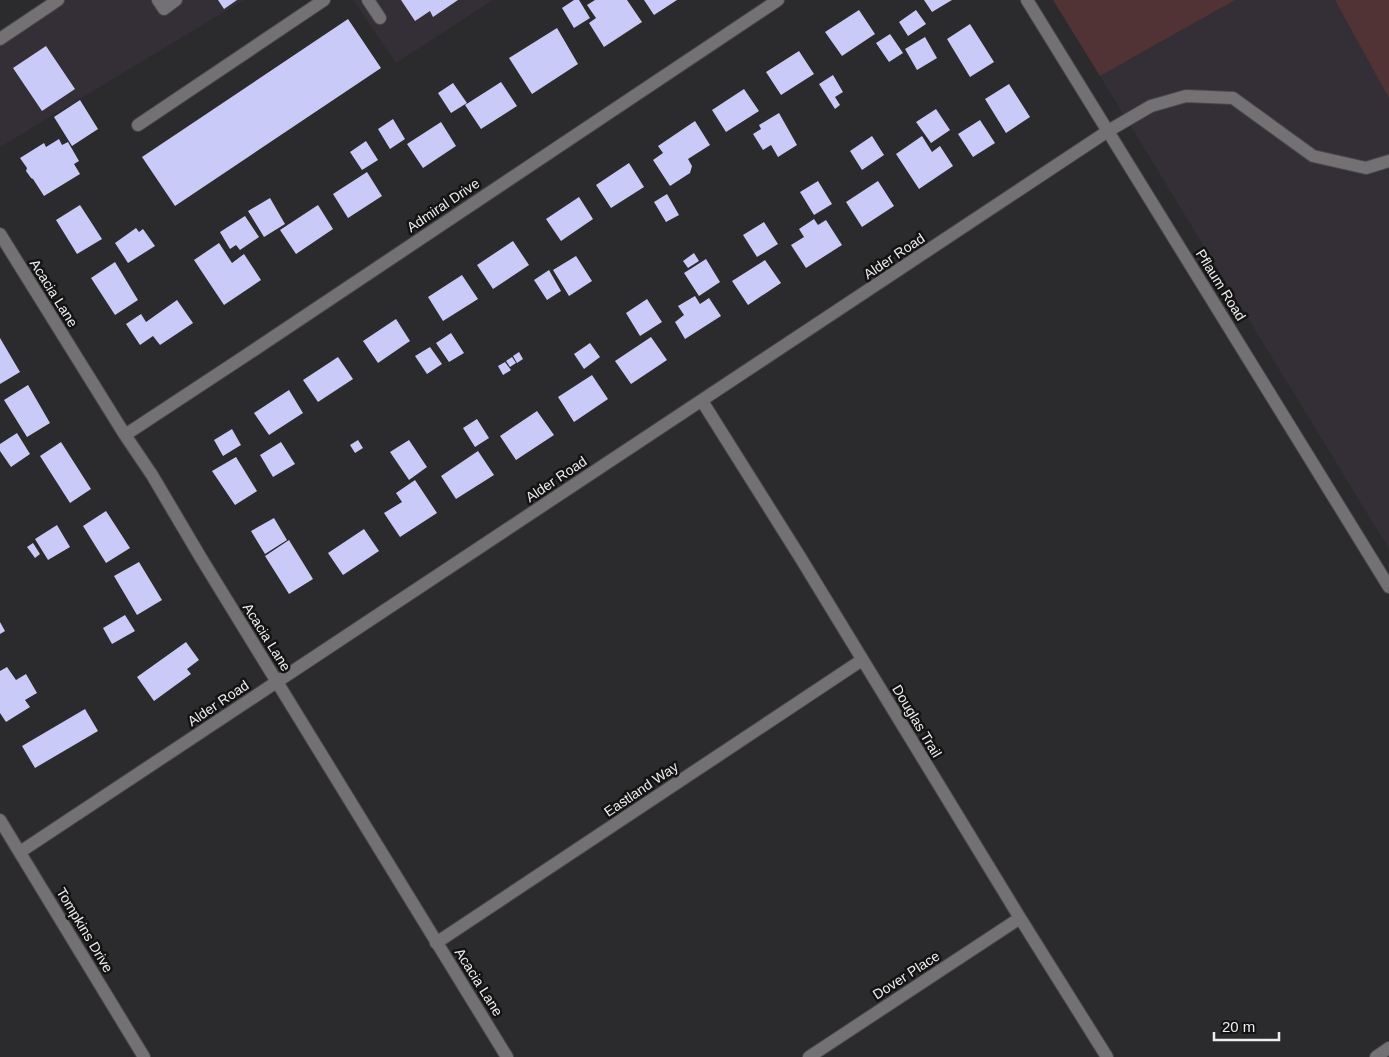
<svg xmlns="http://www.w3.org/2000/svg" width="1389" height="1057" font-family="Arial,sans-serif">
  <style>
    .built { fill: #342f37 }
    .green { fill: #513336 }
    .building { fill: #cacaf9 }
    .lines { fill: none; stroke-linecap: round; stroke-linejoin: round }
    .service-casing { stroke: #494849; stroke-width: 14 }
    .minor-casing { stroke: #494849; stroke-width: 14 }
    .tertiary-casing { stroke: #494849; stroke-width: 14 }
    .service { stroke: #737174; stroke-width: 12 }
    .minor { stroke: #737174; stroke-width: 12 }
    .tertiary { stroke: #737174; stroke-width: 12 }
    .labels { text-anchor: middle; stroke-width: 5; stroke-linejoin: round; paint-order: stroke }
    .street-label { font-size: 14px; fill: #efeeef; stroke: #131314 }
  </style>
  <rect width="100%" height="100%" fill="#2b2a2c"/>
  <path class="built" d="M 58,0 L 244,0 L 0,147 L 0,39 Z
    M 353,0 L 493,0 L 396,63 Z
    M 1235,0 L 1389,0 L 1389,549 L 1100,76 Z"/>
  <path class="green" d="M 1053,0 L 1235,0 L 1100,76 Z
    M 1335,0 L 1389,0 L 1389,98 Z"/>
  <path class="building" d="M 218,0 L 237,0 L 224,9 Z
    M 401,0 L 458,0 L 433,17 L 430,11 L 415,21 Z
    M 574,0 L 579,0 L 590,18 L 574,28 L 562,8 Z
    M 595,0 L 627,0 L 642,22 L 604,47 L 589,23 L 596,18 L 587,5 Z
    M 644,0 L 677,0 L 654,15 Z
    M 924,0 L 952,0 L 932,12 Z
    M 859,10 L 875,34 L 842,56 L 825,32 Z
    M 916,10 L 926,24 L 908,36 L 899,22 Z
    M 348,19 L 381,68 L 175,206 L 142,157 Z
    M 970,24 L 994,62 L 970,77 L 947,39 Z
    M 557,28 L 578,64 L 532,94 L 509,58 Z
    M 890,34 L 903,53 L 889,62 L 876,43 Z
    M 925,37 L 937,58 L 917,70 L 905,49 Z
    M 46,46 L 75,89 L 42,111 L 13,68 Z
    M 799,51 L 814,74 L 781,95 L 766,72 Z
    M 833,75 L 843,92 L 835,97 L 840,105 L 835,109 L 819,84 Z
    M 501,82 L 517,106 L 481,129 L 465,105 Z
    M 453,83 L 467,103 L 451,113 L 438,93 Z
    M 1009,84 L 1030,117 L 1006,133 L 985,99 Z
    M 744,89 L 759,111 L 726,132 L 712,110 Z
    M 80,100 L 98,129 L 72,146 L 54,117 Z
    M 936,109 L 950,130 L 931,143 L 916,122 Z
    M 779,113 L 797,145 L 778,157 L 771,145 L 763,150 L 753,134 L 761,129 L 759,125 Z
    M 393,119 L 405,139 L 390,149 L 378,129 Z
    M 980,120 L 995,143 L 973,157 L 958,134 Z
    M 695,121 L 710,145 L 688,159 L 692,166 L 690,173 L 670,186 L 653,160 L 663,153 L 658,146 Z
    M 441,122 L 456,146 L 423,168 L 407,144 Z
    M 872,136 L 884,155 L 862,170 L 850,151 Z
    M 922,136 L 932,152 L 940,146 L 953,166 L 919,189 L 896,154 Z
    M 59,139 L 62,145 L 68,142 L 79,161 L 74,164 L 80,174 L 44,196 L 33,179 L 31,178 L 26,171 L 27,168 L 20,158 L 44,143 L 46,147 Z
    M 366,141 L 378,160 L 362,170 L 350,152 Z
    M 629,163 L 644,187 L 611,208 L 596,185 Z
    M 367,172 L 382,196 L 348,218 L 333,194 Z
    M 818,181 L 832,204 L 814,215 L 800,192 Z
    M 878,181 L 894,206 L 862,227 L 846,202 Z
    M 667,194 L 679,215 L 666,222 L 654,202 Z
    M 579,197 L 593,219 L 561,241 L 546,219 Z
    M 270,198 L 285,224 L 264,237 L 248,211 Z
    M 80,205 L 102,239 L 77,254 L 56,220 Z
    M 318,205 L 333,229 L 296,254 L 280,230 Z
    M 245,216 L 259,237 L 240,250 L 236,245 L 230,249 L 220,232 Z
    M 814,219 L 818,225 L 826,220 L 842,245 L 806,268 L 791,245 L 804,237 L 799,229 Z
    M 764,222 L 778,244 L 757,257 L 743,235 Z
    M 136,228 L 139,232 L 143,229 L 155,246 L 128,263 L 115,243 Z
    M 513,241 L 529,265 L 493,289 L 477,265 Z
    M 219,243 L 232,263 L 244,254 L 261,280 L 224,305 L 194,260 Z
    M 694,253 L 699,261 L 688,268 L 683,261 Z
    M 576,256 L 592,281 L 569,296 L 553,270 Z
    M 706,259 L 720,282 L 699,296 L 684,273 Z
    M 765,260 L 781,283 L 748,305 L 732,281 Z
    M 115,262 L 138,300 L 115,315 L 91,278 Z
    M 549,270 L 561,291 L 547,300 L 534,280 Z
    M 462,275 L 478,299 L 443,321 L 428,297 Z
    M 695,296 L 700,304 L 709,298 L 721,316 L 685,339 L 675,322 L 684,315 L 678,306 Z
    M 647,299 L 662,322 L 640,336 L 626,313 Z
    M 177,300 L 193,323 L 160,345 L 153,336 L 140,345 L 126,324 L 141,314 L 146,322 Z
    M 396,319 L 410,341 L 378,363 L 363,341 Z
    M 451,333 L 464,353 L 449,362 L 436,343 Z
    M 651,337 L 667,360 L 631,384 L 615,361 Z
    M 0,338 L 20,372 L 0,384 Z
    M 590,343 L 600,357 L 584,369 L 574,354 Z
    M 430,347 L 442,364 L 427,374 L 415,356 Z
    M 519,352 L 523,359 L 517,363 L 513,356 Z
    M 338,357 L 353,379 L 318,402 L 303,380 Z
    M 512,357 L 516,363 L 510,367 L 506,361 Z
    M 505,362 L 511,370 L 503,375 L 498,366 Z
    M 592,375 L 608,399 L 574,422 L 558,397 Z
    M 28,385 L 50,423 L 27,437 L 4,400 Z
    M 289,390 L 303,413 L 269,435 L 254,413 Z
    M 537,411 L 554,435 L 516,460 L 500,436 Z
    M 477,419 L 489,438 L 475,447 L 463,428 Z
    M 232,429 L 241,445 L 223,456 L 214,440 Z
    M 17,433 L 30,454 L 11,467 L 0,451 L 0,444 Z
    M 358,440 L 363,448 L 355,453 L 350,445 Z
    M 409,440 L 427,467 L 409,480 L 390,452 Z
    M 61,442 L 91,489 L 70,503 L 40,456 Z
    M 281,442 L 295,464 L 273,477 L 260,455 Z
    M 478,451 L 494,475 L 456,499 L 441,476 Z
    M 236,457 L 257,491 L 235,505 L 212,471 Z
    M 415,480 L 437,513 L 400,537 L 384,513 L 402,502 L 396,493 Z
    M 106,511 L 130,548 L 106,563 L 83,526 Z
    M 274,518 L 287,540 L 265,554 L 251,531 Z
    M 57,525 L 70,547 L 48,560 L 35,539 Z
    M 364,529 L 379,551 L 343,575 L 328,553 Z
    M 289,540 L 313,579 L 289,594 L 265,556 Z
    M 33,543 L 40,554 L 35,558 L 27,547 Z
    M 139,562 L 162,600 L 137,615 L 114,576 Z
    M 125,615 L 135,631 L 112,644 L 103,628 Z
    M 0,622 L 5,631 L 0,634 Z
    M 186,642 L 199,660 L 187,669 L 191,674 L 154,701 L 137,677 Z
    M 7,667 L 16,680 L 26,674 L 37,693 L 25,700 L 30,707 L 6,722 L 0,713 L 0,671 Z
    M 85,709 L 98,731 L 35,768 L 22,746 Z"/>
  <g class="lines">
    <g class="service-casing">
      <path id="service" d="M 158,0 L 164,9 L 176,0
        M 368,0 L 380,18
        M 138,125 L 324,0
        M 1108,131 L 1151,106 L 1186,96 L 1233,98 L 1313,156 L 1366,168 L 1389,161"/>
    </g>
    <g class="minor-casing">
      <path id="minor" d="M 0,234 L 125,435 L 152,475 L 201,558 L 507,1057
        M 702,401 L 800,557 L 1020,918 L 1107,1057
        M 125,435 L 245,356 L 778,0
        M 0,820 L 144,1057
        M 20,852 L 1108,131
        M 436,943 L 862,660
        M 809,1057 L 1020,918
        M 1376,1057 L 1389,1048"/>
    </g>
    <g class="tertiary-casing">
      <path id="tertiary" d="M 1027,0 L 1389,587
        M 0,39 L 58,0"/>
    </g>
    <use href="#service" class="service"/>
    <use href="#minor" class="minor"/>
    <use href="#tertiary" class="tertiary"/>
  </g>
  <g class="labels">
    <g class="street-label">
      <text transform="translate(443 205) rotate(-34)" y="5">Admiral Drive</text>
      <text transform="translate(894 256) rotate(-34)" y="5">Alder Road</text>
      <text transform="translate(1221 285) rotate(58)" y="5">Pflaum Road</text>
      <text transform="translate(54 293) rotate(58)" y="5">Acacia Lane</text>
      <text transform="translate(556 479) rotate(-34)" y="5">Alder Road</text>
      <text transform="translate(267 637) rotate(58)" y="5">Acacia Lane</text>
      <text transform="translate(218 703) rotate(-34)" y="5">Alder Road</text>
      <text transform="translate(917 721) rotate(59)" y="5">Douglas Trail</text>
      <text transform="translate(641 789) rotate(-34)" y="5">Eastland Way</text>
      <text transform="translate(85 930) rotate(59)" y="5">Tompkins Drive</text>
      <text transform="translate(906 975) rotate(-33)" y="5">Dover Place</text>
      <text transform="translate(479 982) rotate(58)" y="5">Acacia Lane</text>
    </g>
  </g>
  <path d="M1214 1032v8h65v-8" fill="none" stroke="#efeeef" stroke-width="2.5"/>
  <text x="1222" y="1032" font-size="15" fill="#efeeef" stroke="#131314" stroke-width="4" paint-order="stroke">20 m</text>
</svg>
